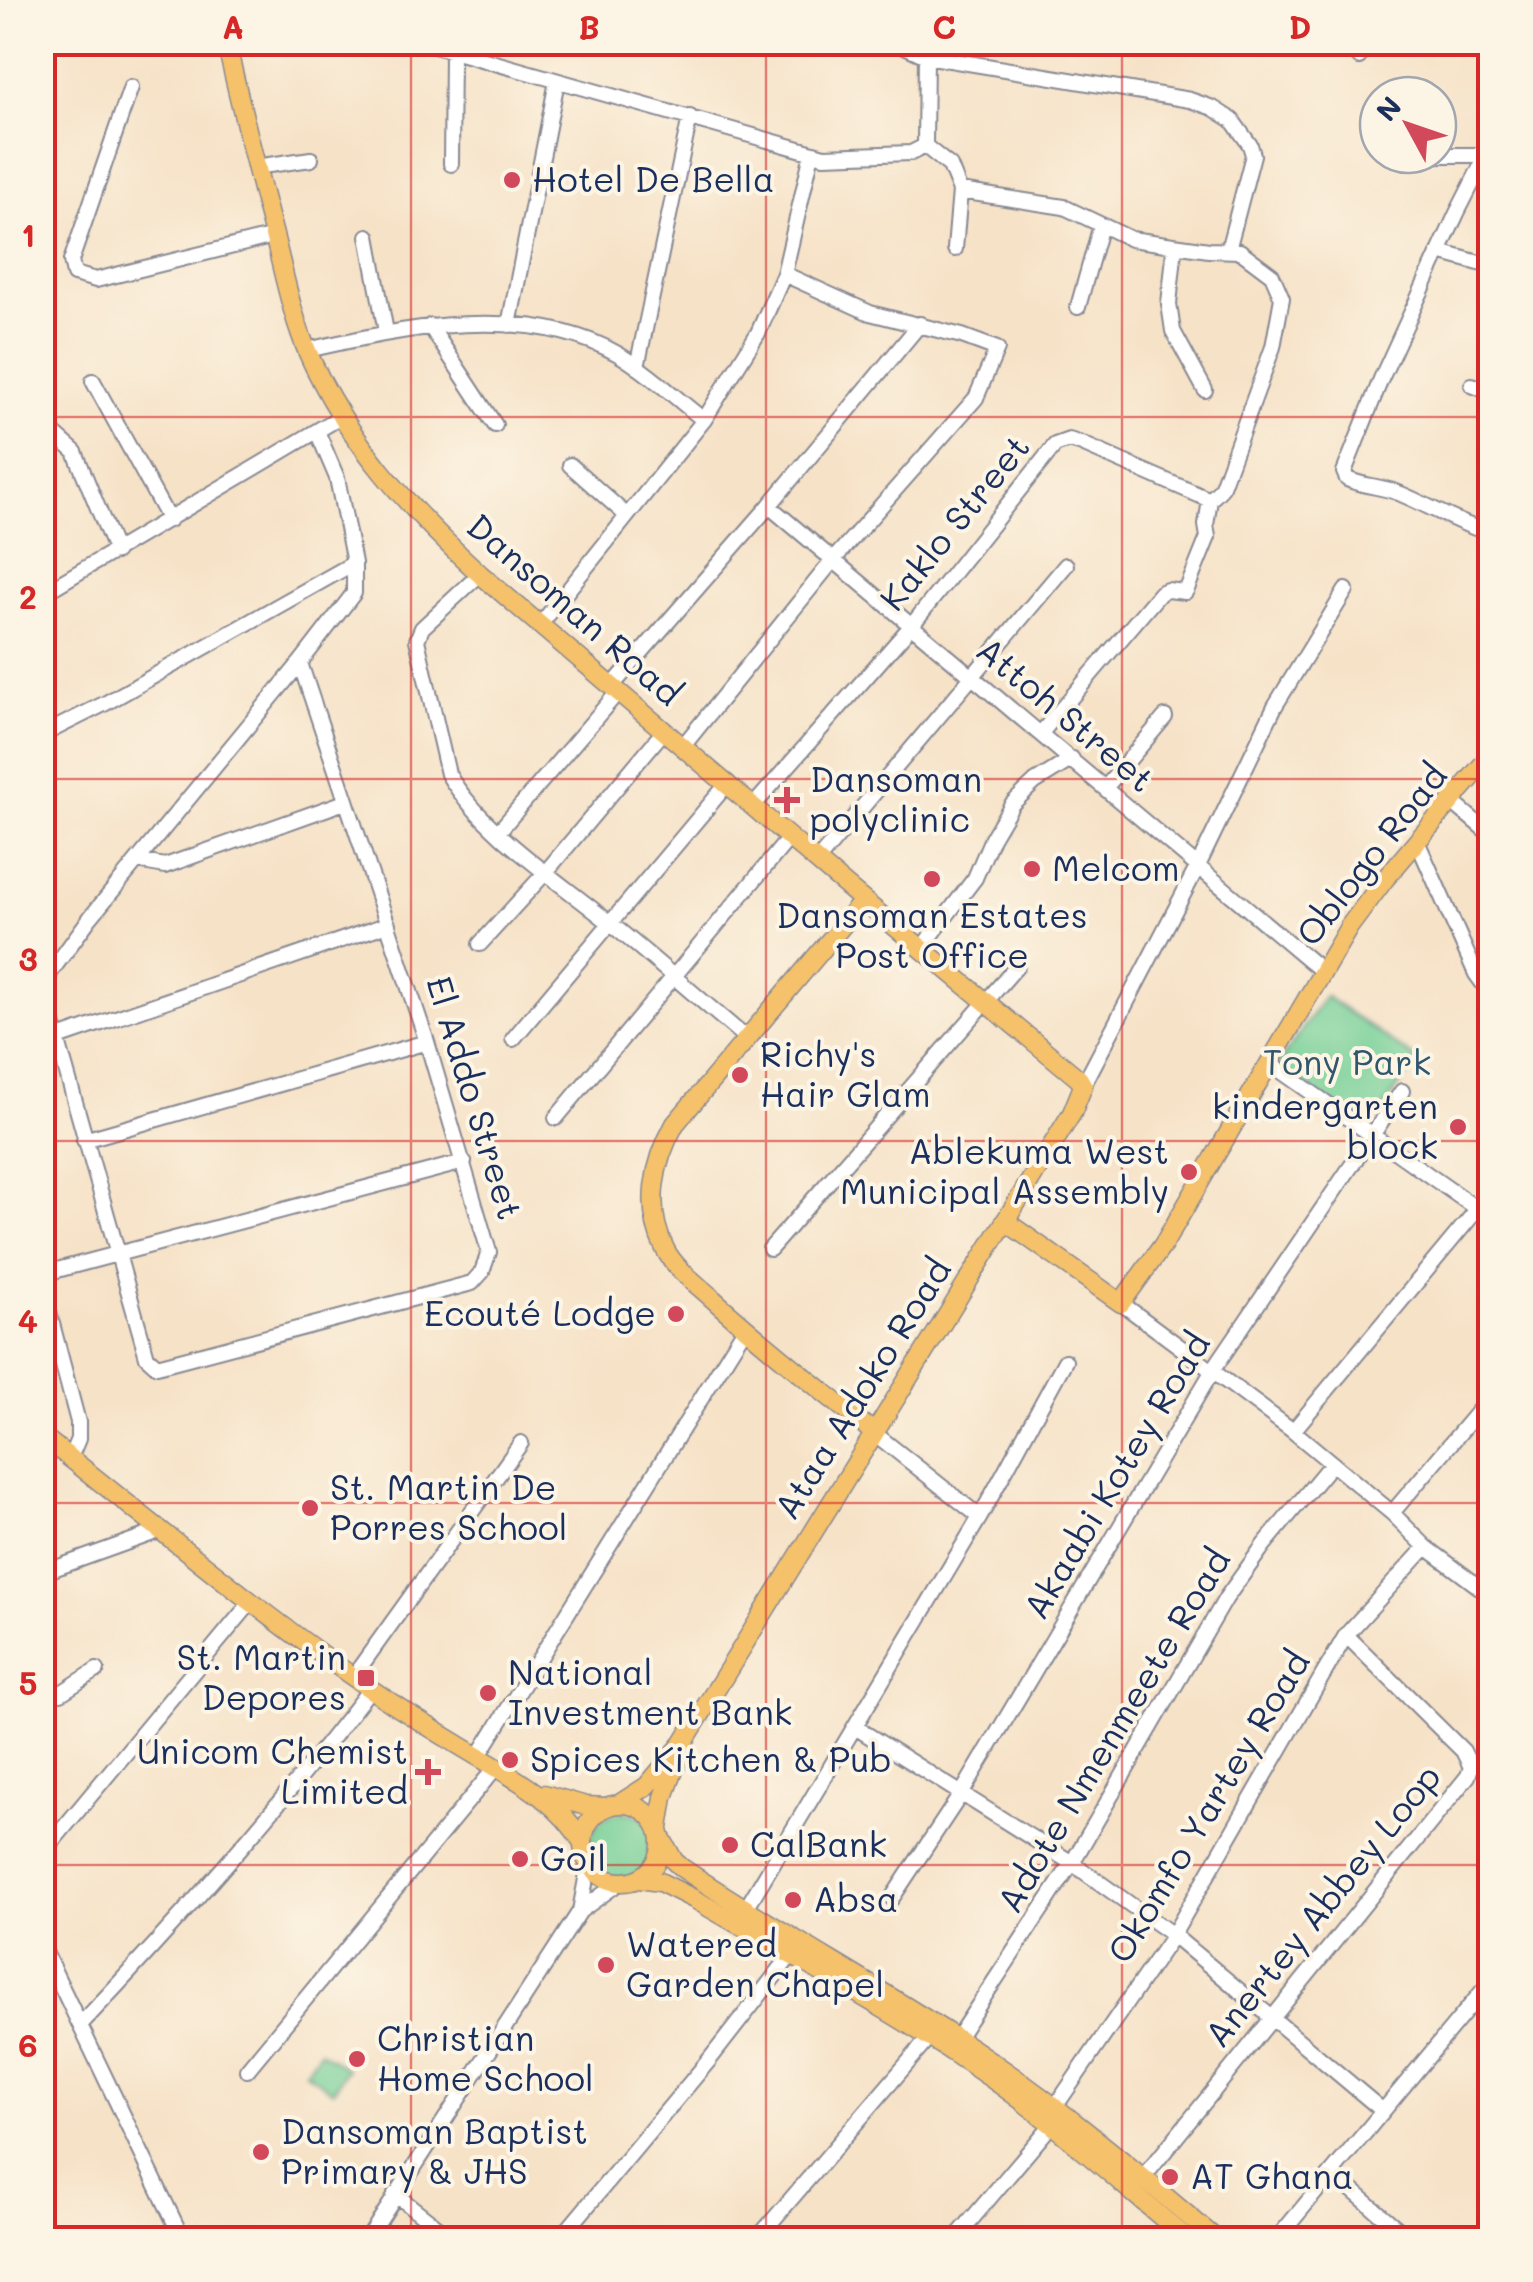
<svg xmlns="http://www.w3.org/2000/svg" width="1533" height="2282" font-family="Mali,sans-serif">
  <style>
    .green { fill: #74cf96; stroke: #487f7a; stroke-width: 2.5 }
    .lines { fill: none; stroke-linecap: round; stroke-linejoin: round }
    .minor-casing { stroke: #888892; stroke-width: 18 }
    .major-casing { stroke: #888892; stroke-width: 21 }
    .minor { stroke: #fff; stroke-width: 14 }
    .major { stroke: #f5c16b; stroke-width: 18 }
    .grid { fill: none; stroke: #d62828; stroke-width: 2.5; stroke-opacity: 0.55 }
    .poi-dot { fill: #d1495b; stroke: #fcf5e5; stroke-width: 4 }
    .labels { text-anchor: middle; stroke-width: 8; stroke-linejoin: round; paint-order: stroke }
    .poi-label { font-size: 35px; fill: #1b2f5e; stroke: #fcf5e5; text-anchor: start }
    .street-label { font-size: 35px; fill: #1b2f5e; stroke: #fcf5e5 }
    .park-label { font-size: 35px; fill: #31576c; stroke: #fcf5e5 }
    .neatline { fill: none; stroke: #d62828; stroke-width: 4 }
    .grid-label { font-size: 32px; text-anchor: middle; font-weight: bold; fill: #d62828 }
  </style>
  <rect width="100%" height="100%" fill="#fcf5e5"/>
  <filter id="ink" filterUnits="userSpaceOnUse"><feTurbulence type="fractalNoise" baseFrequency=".01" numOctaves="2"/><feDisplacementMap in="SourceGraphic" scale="20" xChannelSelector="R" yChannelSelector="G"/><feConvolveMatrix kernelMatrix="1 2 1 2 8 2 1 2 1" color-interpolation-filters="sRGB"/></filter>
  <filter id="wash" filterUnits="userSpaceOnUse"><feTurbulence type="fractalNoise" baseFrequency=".0048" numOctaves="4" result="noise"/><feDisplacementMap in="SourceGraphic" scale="40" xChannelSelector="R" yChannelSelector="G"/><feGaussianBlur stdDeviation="2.25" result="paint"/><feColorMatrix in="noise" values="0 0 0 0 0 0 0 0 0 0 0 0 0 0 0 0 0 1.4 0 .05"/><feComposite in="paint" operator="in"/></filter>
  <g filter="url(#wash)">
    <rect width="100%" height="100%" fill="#f6e2c7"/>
    <path class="green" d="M 1325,996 L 1417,1060 L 1370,1129 L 1277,1066 Z
      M590 1845a33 33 0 1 1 66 0a33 33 0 1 1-66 0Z
      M 320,2051 L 347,2069 L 333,2091 L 305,2072 Z"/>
  </g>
  <g filter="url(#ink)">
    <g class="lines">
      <g class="minor-casing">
        <path id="minor" d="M 421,42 L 824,156 L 911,153 L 925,146
          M 896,42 L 926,56 L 1190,100 L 1213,108 L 1232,120 L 1250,145 L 1253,155 L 1228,250
          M 1480,42 L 1490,47
          M 1359,57 L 1366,42
          M 131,87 L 71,261 L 74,274 L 96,280 L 274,236
          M 1372,136 L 1378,139
          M 925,146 L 950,166 L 960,191 L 955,249
          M 925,146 L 926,56
          M 1490,148 L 1457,213 L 1381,379 L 1344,472 L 1347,479 C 1364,487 1384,486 1401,494 C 1432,507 1458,524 1490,533
          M 1438,155 L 1490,155
          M 451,164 L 452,52
          M 255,167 L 311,159
          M 368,236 L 386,332
          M 1175,246 L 1169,304 L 1173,331 L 1205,390
          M 1439,252 L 1490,266
          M 1078,307 L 1101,225
          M 509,325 L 557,81
          M 430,326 L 495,425
          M 307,350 C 403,328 526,302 618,354 C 649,372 675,398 704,420
          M 637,367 L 690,117
          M 93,381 L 169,520
          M 1472,385 L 1490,392
          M 42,423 L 75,452 L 116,552
          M 570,465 L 626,515
          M 769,506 L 1322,971
          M 480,574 L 422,628 L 417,640 L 448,774 C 482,832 559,881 611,924 C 657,961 700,1000 746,1038
          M 42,594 L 342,416
          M 540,625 L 704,420 L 758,333 L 784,274 L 812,153
          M 300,663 L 427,1042 L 489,1252 L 482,1272 L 472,1283 L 157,1366 L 147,1357 L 44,992 L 50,973 L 90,918 L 300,663 L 354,593 L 354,563 L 337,478 L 317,431
          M 612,686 L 769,506 L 920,324
          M 1041,733 L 1160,593 L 1167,590 L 1185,592 L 1187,589 L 1208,537 L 1206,525 L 1210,500
          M 42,735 L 106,703 L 354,563
          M 683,746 L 834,559 L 976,398 L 997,349 L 962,336 L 870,313 L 784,274
          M 1106,787 L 1165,717
          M 1452,802 L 1490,834
          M 754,805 L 912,625 L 1055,445 L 1069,440 L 1082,444 L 1210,500 L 1221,489 L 1273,347 L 1282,298 L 1272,275 L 1240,251 L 1209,250 L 1131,239 L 1064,207 L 960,191
          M 499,831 L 618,692
          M 1417,841 L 1476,974 L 1484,985 L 1490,987
          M 818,860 L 1066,565
          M 137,861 L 165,866 L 345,802
          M 480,944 L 545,873 L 663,732
          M 921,949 L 975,878 L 992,838 L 1012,804 L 1035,782 L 1072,759
          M 58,1038 L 388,924
          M 513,1039 L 728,783
          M 1271,1064 L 1477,1209
          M 1083,1086 L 1198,866 L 1275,706 L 1346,590
          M 556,1118 L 790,837
          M 84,1140 L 427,1042
          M 770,1249 L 1017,966
          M 42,1274 L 464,1162
          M 42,1286 L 78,1422 L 78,1439 L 70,1458
          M 1121,1303 L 1293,1431 L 1392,1513 L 1426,1547 L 1490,1595
          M 1293,1431 L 1490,1194
          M 874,1433 L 980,1517
          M 1392,1513 L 1490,1397
          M 42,1573 L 159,1531
          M 353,1677 L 521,1443
          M 42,1693 L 61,1693 L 97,1670
          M 855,1727 L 1072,1863 L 1173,1935 L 1383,2111
          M 478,1757 L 745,1328
          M 42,1854 L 251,1602
          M 892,1898 L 963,1791 L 1213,1370 L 1402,1091
          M 745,1910 L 980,1517 L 1065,1361
          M 580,1911 L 589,1863
          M 42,1946 L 183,2240
          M 80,2025 C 182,1917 280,1807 370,1689
          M 957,2038 L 1072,1863 L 1226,1598 L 1264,1545 L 1332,1463
          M 247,2070 L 496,1767
          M 1055,2107 L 1173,1935 L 1346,1635 L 1426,1547
          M 1332,2173 L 1411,2240
          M 1143,2178 L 1468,1776 L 1471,1767 L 1463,1751 L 1346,1635
          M 395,2194 L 454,2240
          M 367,2240 L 580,1911 L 620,1882
          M 559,2240 L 710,2059 L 791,1955
          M 756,2240 L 929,2038
          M 954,2240 L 1053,2123
          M 1276,2240 L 1490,1982"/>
      </g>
      <g class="major-casing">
        <path id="major" d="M 226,42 C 241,107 257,171 274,235 C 284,274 292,316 308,353 C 347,441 410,510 480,574 L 852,891 L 1079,1079 L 1083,1086 L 1072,1113 L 683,1743 L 647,1786 L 619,1804
          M 863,901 L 675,1124 C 654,1162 644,1208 665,1249 C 675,1269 698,1285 713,1299 C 765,1346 820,1389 874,1433
          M 1005,1221 L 1121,1303 L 1163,1245 L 1349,927 L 1384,880 L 1490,756
          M 42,1436 C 151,1521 255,1610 369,1688 C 403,1711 437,1732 472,1753 C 515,1779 557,1799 583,1843
          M 544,1794 L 586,1806 L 607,1807
          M583 1843a39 39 0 1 1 78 0a39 39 0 1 1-78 0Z
          M 659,1828 L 664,1797 L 682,1749
          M 662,1839 L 674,1861 L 682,1868 C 772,1928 866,1980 956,2038 C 1049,2097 1133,2169 1217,2240
          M 639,1879 L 660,1882 L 696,1900 C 795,1958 898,2013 992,2079 C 1062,2128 1123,2186 1189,2240"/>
      </g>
      <use href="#minor" class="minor"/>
      <use href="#major" class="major"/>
    </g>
  </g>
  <path class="grid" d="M 411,42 L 411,2240M 766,42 L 766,2240M 1122,42 L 1122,2240M 42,417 L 1490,417M 42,779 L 1490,779M 42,1141 L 1490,1141M 42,1503 L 1490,1503M 42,1865 L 1490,1865"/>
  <g class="poi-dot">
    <circle cx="512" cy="180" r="10"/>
    <path d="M782 785h10v10h10v10h-10v10h-10v-10h-10v-10h10z"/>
    <circle cx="1032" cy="869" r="10"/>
    <circle cx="932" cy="879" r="10"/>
    <circle cx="740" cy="1075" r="10"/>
    <circle cx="1458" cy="1127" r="10"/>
    <circle cx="1189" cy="1172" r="10"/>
    <circle cx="676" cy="1314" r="10"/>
    <circle cx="310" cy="1508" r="10"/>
    <rect x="356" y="1668" width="20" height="20" rx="5"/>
    <circle cx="488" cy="1693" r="10"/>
    <circle cx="510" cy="1760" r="10"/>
    <path d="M423 1757h10v10h10v10h-10v10h-10v-10h-10v-10h10z"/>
    <circle cx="730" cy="1845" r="10"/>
    <circle cx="520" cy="1859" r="10"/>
    <circle cx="793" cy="1900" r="10"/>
    <circle cx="606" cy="1965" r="10"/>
    <circle cx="357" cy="2059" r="10"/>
    <circle cx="261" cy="2152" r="10"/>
    <circle cx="1170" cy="2177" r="10"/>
  </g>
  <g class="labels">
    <g class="poi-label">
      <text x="532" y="192">Hotel De Bella</text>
      <text x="810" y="792">Dansoman<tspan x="810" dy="40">polyclinic</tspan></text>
      <text x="1052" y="881">Melcom</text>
      <text x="932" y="928" text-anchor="middle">Dansoman Estates<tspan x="932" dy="40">Post Office</tspan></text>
      <text x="760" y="1067">Richy's<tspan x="760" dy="40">Hair Glam</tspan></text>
      <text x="1438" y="1119" text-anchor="end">kindergarten<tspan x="1438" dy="40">block</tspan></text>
      <text x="1169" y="1164" text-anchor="end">Ablekuma West<tspan x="1169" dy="40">Municipal Assembly</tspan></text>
      <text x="656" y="1326" text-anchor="end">Ecouté Lodge</text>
      <text x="330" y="1500">St. Martin De<tspan x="330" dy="40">Porres School</tspan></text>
      <text x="346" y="1670" text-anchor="end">St. Martin<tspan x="346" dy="40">Depores</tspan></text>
      <text x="508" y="1685">National<tspan x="508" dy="40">Investment Bank</tspan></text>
      <text x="408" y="1764" text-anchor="end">Unicom Chemist<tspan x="408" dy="40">Limited</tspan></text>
      <text x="530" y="1772">Spices Kitchen &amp; Pub</text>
      <text x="750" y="1857">CalBank</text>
      <text x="540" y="1871">Goil</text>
      <text x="813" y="1912">Absa</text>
      <text x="626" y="1957">Watered<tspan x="626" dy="40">Garden Chapel</tspan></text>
      <text x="377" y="2051">Christian<tspan x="377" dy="40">Home School</tspan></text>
      <text x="281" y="2144">Dansoman Baptist<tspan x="281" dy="40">Primary &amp; JHS</tspan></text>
      <text x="1190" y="2189">AT Ghana</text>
    </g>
    <g class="street-label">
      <text transform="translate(955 523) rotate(-51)" y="12">Kaklo Street</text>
      <text transform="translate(574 610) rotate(41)" y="12">Dansoman Road</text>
      <text transform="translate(1065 715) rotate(40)" y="12">Attoh Street</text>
      <text transform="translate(1372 855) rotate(-52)" y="12">Oblogo Road</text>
      <text transform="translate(474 1098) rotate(73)" y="12">El Addo Street</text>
      <text transform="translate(863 1389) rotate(-58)" y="12">Ataa Adoko Road</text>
      <text transform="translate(1117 1476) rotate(-59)" y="12">Akaabi Kotey Road</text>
      <text transform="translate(1114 1731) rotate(-59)" y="12">Adote Nmenmeete Road</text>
      <text transform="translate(1209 1807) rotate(-59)" y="12">Okomfo Yartey Road</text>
      <text transform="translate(1323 1906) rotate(-51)" y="12">Anertey Abbey Loop</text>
    </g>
    <g class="park-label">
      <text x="1347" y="1075">Tony Park</text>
    </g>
  </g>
  <rect width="1533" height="2282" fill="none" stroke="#fcf5e5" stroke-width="110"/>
  <g transform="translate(1408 125) rotate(310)"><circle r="48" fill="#fcf5e5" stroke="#a2a6af" stroke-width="2.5"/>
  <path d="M0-8L18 38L0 25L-18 38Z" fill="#d1495b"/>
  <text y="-15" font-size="28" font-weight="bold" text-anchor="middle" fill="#1b2f5e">N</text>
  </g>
  <rect x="55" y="55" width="1423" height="2172" class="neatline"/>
  <g class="grid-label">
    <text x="233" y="39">A</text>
    <text x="589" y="39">B</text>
    <text x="944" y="39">C</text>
    <text x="1300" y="39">D</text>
    <text x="28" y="247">1</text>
    <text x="28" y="609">2</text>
    <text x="28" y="971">3</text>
    <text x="28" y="1333">4</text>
    <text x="28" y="1695">5</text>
    <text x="28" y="2057">6</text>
  </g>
</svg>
